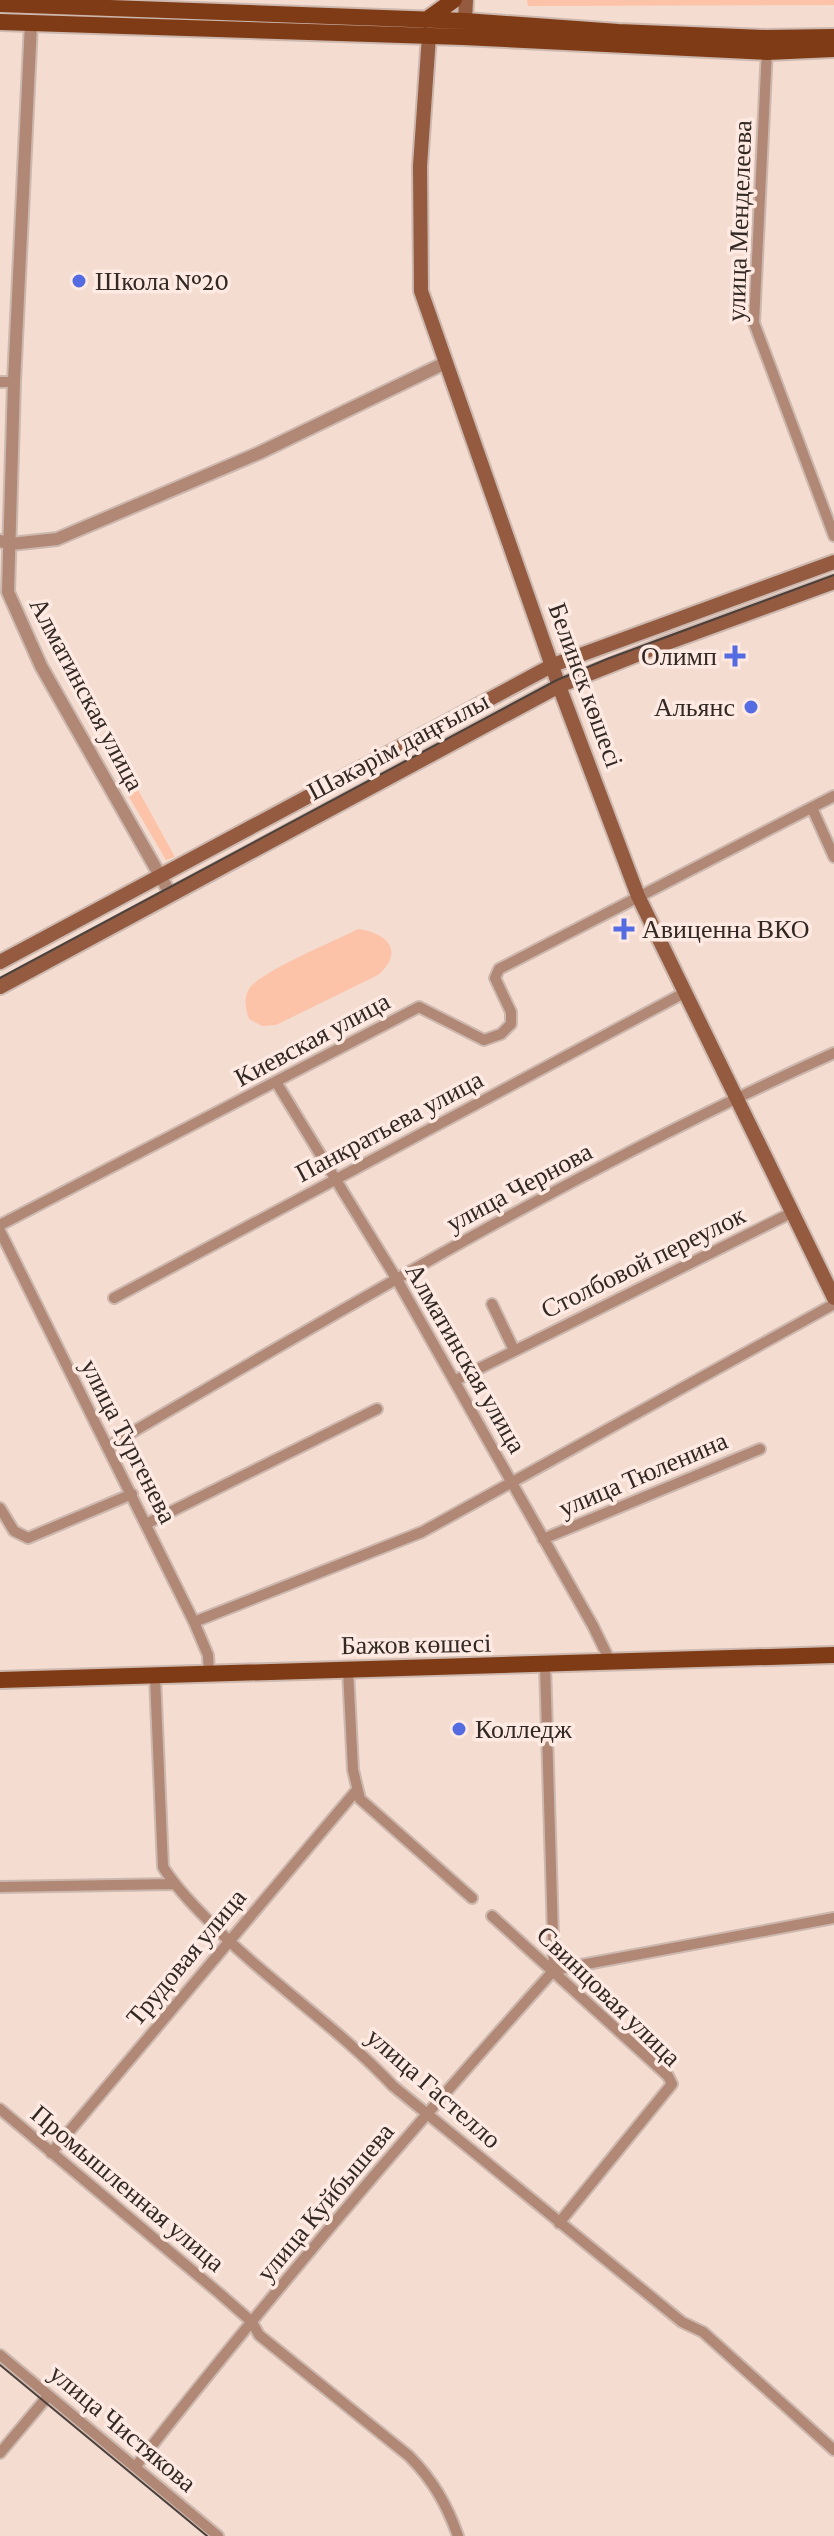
<svg xmlns="http://www.w3.org/2000/svg" width="834" height="2536" font-family="'Crimson Pro',serif">
  <style>
    .green { fill: #fcc3a9 }
    .lines { fill: none; stroke-linecap: round; stroke-linejoin: round }
    .minor-casing { stroke: #cdb8af; stroke-width: 14 }
    .tertiary-casing { stroke: #cdb8af; stroke-width: 16 }
    .secondary-casing { stroke: #cdb8af; stroke-width: 18 }
    .primary-casing { stroke: #cdb8af; stroke-width: 20 }
    .minor { stroke: #b08875; stroke-width: 10 }
    .tertiary { stroke: #b08875; stroke-width: 12 }
    .secondary { stroke: #945b40; stroke-width: 14 }
    .primary { stroke: #7f3b15; stroke-width: 16 }
    .tram { stroke: #4b403b; stroke-width: 2 }
    .poi-dot { fill: #546be1; stroke: #feeae2; stroke-width: 3 }
    .labels { text-anchor: middle; stroke-width: 7; stroke-linejoin: round; paint-order: stroke }
    .street-label { font-size: 26px; fill: #322925; stroke: #feeae2 }
    .poi-label { font-size: 26px; fill: #322925; stroke: #feeae2; text-anchor: start }
  </style>
  <rect width="100%" height="100%" fill="#f4dcd1"/>
  <path class="green" d="M 527,0 L 834,0 L 834,5 L 528,6 Z
    M 137,788 L 175,857 L 166,860 L 128,795 Z
    M 358,929 C 388,933 405,952 378,975 L 276,1025 L 262,1026 L 249,1019 C 246,1009 243,999 249,989 C 259,972 337,940 358,929 Z"/>
  <g class="lines">
    <g class="minor-casing">
      <path id="minor" d="M 767,49 L 754,323 L 834,536
        M 0,382 L 14,382
        M 812,808 L 834,857
        M 276,1082 L 396,1278 L 593,1626 L 610,1661
        M 0,1225 L 419,1007 L 484,1040 L 501,1034 L 511,1024 L 511,1012 L 495,978 L 499,969 L 834,796
        M 0,1231 L 194,1622 L 208,1655 L 209,1673
        M 114,1298 L 684,993
        M 492,1304 L 514,1350
        M 454,1381 L 791,1213
        M 107,1447 C 345,1308 582,1166 834,1053
        M 0,1508 L 14,1531 L 28,1538 L 132,1494
        M 146,1524 L 377,1409
        M 543,1539 L 760,1449
        M 194,1622 L 422,1532 L 834,1304
        M 545,1664 L 554,1970
        M 348,1670 L 353,1770 L 360,1799 L 472,1898
        M 155,1677 L 163,1867 C 175,1886 190,1902 206,1918 C 264,1979 336,2025 393,2086 L 682,2322 L 703,2332 L 834,2450
        M 0,1887 L 173,1884
        M 492,1916 L 668,2076 L 672,2084 L 559,2223
        M 554,1970 L 834,1918
        M 0,2109 L 219,2293 L 252,2322 L 259,2335 L 409,2456 C 433,2480 447,2505 458,2536
        M 51,2153 L 356,1791
        M 0,2355 L 218,2536
        M 0,2453 L 48,2396
        M 136,2466 C 269,2296 410,2131 554,1970"/>
    </g>
    <g class="tertiary-casing">
      <path id="tertiary" d="M 31,23 L 14,382 L 8,592 L 41,666 L 171,895
        M 0,541 L 11,544 L 57,539 L 259,453 L 445,363"/>
    </g>
    <g class="secondary-casing">
      <path id="secondary" d="M 465,21 L 466,0
        M 429,36 L 420,166 L 421,291 L 559,686 L 638,896 L 834,1298
        M 0,962 L 553,665 L 834,562
        M 0,987 L 559,686 L 659,646 L 834,582"/>
    </g>
    <g class="primary-casing">
      <path id="primary" d="M 0,4 L 465,21 L 618,32 L 766,38 L 834,37
        M 426,20 L 454,0
        M 0,22 L 463,37 L 767,52 L 834,49
        M 0,1680 L 834,1655"/>
    </g>
    <use href="#minor" class="minor"/>
    <use href="#tertiary" class="tertiary"/>
    <use href="#secondary" class="secondary"/>
    <use href="#primary" class="primary"/>
    <path class="tram" d="M 0,978 L 557,680 L 607,659 L 834,575
      M 0,2365 L 207,2536"/>
  </g>
  <g class="poi-dot">
    <circle cx="79" cy="281" r="8"/>
    <path d="M731 644h8v8h8v8h-8v8h-8v-8h-8v-8h8z"/>
    <circle cx="751" cy="707" r="8"/>
    <path d="M620 917h8v8h8v8h-8v8h-8v-8h-8v-8h8z"/>
    <circle cx="459" cy="1729" r="8"/>
  </g>
  <g class="labels">
    <g class="street-label">
      <text transform="translate(739 221) rotate(-88)" y="9">улица Менделеева</text>
      <text transform="translate(586 685) rotate(70)" y="9">Белинск көшесі</text>
      <text transform="translate(87 694) rotate(62)" y="9">Алматинская улица</text>
      <text transform="translate(398 746) rotate(-28)" y="9">Шәкәрім даңғылы</text>
      <text transform="translate(312 1039) rotate(-28)" y="9">Киевская улица</text>
      <text transform="translate(389 1126) rotate(-28)" y="9">Панкратьева улица</text>
      <text transform="translate(519 1187) rotate(-28)" y="9">улица Чернова</text>
      <text transform="translate(643 1262) rotate(-26)" y="9">Столбовой переулок</text>
      <text transform="translate(466 1358) rotate(60)" y="9">Алматинская улица</text>
      <text transform="translate(129 1441) rotate(63)" y="9">улица Тургенева</text>
      <text transform="translate(643 1474) rotate(-23)" y="9">улица Тюленина</text>
      <text transform="translate(416 1644) rotate(-1)" y="9">Бажов көшесі</text>
      <text transform="translate(186 1957) rotate(-50)" y="9">Трудовая улица</text>
      <text transform="translate(609 1996) rotate(44)" y="9">Свинцовая улица</text>
      <text transform="translate(434 2088) rotate(41)" y="9">улица Гастелло</text>
      <text transform="translate(128 2188) rotate(40)" y="9">Промышленная улица</text>
      <text transform="translate(325 2202) rotate(-50)" y="9">улица Куйбышева</text>
      <text transform="translate(123 2428) rotate(40)" y="9">улица Чистякова</text>
    </g>
    <g class="poi-label">
      <text x="95" y="290">Школа №20</text>
      <text x="717" y="665" text-anchor="end">Олимп</text>
      <text x="735" y="716" text-anchor="end">Альянс</text>
      <text x="642" y="938">Авиценна ВКО</text>
      <text x="475" y="1738">Колледж</text>
    </g>
  </g>
</svg>
